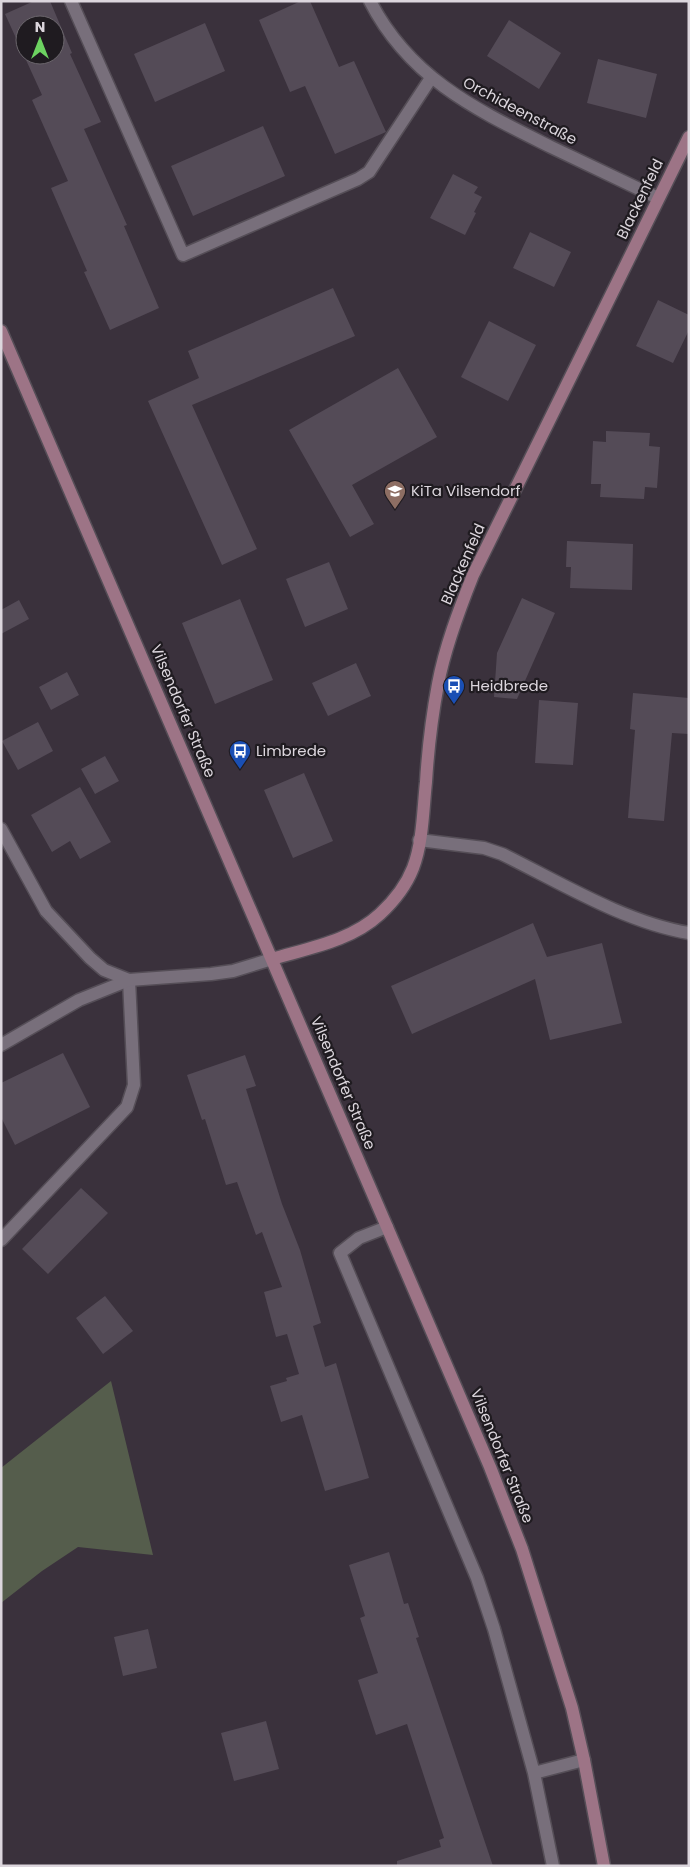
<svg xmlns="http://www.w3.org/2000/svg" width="690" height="1867" font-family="Poppins,sans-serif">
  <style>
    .green { fill: #555d4c }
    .building { fill: #544b57; fill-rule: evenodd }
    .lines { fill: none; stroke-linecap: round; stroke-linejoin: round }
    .lane-casing { stroke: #554e57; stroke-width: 15 }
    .street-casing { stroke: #554e57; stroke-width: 15 }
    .secondary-casing { stroke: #554e57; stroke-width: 15 }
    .lane { stroke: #786f7b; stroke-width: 12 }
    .street { stroke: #786f7b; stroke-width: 12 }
    .secondary { stroke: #9d7486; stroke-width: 12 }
    .labels { text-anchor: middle; stroke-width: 4.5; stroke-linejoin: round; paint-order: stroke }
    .street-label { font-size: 15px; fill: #dcd6dd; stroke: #1f1b20 }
    .poi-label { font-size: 15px; fill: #dcd6dd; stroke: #1f1b20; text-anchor: start }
  </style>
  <rect width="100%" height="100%" fill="#3a313c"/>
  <path class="green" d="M 111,1381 L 153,1555 L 78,1547 L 42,1571 L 1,1603 L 1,1468 Z"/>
  <path class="building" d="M 34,1 L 50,1 L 72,53 L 70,54 L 101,122 L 84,129 L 127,225 L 124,226 L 159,308 L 110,330 L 84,272 L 87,271 L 51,188 L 68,181 L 32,100 L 42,95 L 5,14 ZM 25,25 L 55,25 L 55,55 L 25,55 Z
    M 301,1 L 310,1 L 339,67 L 354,61 L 386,132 L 335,154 L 305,86 L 290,92 L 259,20 Z
    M 509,20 L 561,53 L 539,89 L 487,56 Z
    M 205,23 L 225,71 L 155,102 L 134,54 Z
    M 598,59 L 657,74 L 646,118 L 587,103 Z
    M 263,126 L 285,176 L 193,216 L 171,166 Z
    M 453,174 L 478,187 L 474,193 L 482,197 L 474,212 L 476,213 L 465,235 L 430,218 Z
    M 530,232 L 571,252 L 554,287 L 513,268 Z
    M 333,288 L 355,336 L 192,405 L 257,549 L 222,565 L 148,401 L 199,378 L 188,351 Z
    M 658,300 L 689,315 L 689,330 L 673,363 L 636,346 Z
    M 489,321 L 536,345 L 508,401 L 461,377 Z
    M 398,368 L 437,437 L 352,485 L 374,524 L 350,537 L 289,430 Z
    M 606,431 L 650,433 L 649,446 L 660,447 L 657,488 L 645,487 L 644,499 L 600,497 L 601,484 L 591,484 L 593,441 L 606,442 Z
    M 567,541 L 633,544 L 632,590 L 570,588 L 571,567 L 566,567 Z
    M 329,562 L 348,609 L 305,627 L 286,579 Z
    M 522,598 L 555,613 L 517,699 L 494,697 L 497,653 Z
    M 240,599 L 273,680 L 215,704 L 182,623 Z
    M 19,600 L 29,619 L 1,634 L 1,610 Z
    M 356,663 L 371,696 L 328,716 L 312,683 Z
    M 67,672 L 79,695 L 51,710 L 39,687 Z
    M 633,693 L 689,698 L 689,734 L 672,733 L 664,821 L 628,818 L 635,730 L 630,729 Z
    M 539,700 L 578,703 L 573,765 L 535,763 Z
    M 38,722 L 53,751 L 18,770 L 2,741 Z
    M 105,756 L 119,781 L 95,794 L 81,769 Z
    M 304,773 L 333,841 L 293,858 L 264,790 Z
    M 80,787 L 111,842 L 80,859 L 70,841 L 52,852 L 31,815 Z
    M 533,923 L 547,957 L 602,943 L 622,1023 L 550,1040 L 535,979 L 412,1034 L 391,986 Z
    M 63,1053 L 90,1107 L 15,1145 L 1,1117 L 1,1083 Z
    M 245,1055 L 256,1086 L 246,1089 L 282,1204 L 300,1250 L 321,1323 L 313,1326 L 325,1367 L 336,1363 L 369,1478 L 325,1491 L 302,1415 L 281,1422 L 270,1386 L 287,1381 L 286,1378 L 299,1374 L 287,1334 L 276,1337 L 264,1292 L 282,1287 L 262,1232 L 256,1235 L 237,1182 L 226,1185 L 205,1119 L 202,1120 L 187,1075 Z
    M 81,1188 L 108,1213 L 48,1274 L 22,1249 Z
    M 105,1296 L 133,1331 L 103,1354 L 76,1318 Z
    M 389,1552 L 404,1604 L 408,1603 L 419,1637 L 416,1638 L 493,1866 L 397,1866 L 397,1861 L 441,1847 L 439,1840 L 444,1838 L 407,1724 L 376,1735 L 358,1680 L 378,1673 L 360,1618 L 365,1616 L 349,1565 Z
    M 148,1629 L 157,1668 L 123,1676 L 114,1637 Z
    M 266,1721 L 279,1769 L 234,1781 L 221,1733 Z"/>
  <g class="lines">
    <g class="lane-casing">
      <path id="lane" d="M 71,1 L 183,255 L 358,179 L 369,172 L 431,78
        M 387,1227 L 359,1238 L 340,1253 L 477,1578 L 494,1629 L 534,1773 L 553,1866
        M 1,1240 L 127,1107 L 134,1085 L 129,980
        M 534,1773 L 584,1760"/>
    </g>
    <g class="street-casing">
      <path id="street" d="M 370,1 C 410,79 477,110 551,147 C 587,164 623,181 658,198
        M 1,829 L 46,911 L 90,958 L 104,970 L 129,980
        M 419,840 L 484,848 L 502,854 C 559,882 626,923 689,933
        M 1,1045 L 79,1000 L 129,980 L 211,974 L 233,971 L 272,959"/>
    </g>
    <g class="secondary-casing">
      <path id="secondary" d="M 1,331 L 387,1227 L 490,1467 L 522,1549 L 572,1708 L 584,1760 L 604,1866
        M 272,959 C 309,948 351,941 380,914 C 394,901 406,886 413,868 C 423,842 423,809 426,782 C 428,749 432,716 438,684 C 445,647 459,610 473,575 L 689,137"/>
    </g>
    <use href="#lane" class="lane"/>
    <use href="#street" class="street"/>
    <use href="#secondary" class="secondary"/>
  </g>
  <defs>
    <g id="school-pin" transform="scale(1.125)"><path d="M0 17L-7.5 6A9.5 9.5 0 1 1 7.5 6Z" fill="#8d6e63" stroke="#1f1b20"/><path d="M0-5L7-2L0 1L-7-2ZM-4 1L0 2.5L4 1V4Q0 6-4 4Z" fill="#fff"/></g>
    <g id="bus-pin" transform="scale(1.125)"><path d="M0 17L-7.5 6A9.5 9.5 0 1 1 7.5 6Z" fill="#1a4fb4" stroke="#1f1b20"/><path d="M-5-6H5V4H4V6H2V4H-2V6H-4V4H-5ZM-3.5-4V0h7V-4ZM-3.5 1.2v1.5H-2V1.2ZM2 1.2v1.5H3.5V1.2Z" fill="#fff"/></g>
  </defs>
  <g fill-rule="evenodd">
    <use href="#school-pin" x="395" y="491"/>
    <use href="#bus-pin" x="454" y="686"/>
    <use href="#bus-pin" x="240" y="751"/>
  </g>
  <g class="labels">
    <g class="street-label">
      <text transform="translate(520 111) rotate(28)" y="5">Orchideenstraße</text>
      <text transform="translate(640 199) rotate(-64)" y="5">Blackenfeld</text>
      <text transform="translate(463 564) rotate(-66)" y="5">Blackenfeld</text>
      <text transform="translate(183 711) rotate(67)" y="5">Vilsendorfer Straße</text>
      <text transform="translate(343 1083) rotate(67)" y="5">Vilsendorfer Straße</text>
      <text transform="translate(502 1456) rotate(68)" y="5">Vilsendorfer Straße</text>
    </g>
    <g class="poi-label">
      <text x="411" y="496">KiTa Vilsendorf</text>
      <text x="470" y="691">Heidbrede</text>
      <text x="256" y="756">Limbrede</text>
    </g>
  </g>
  <rect width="690" height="1867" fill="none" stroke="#dcd6dd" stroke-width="5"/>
  <g transform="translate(40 40)"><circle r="24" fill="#1f1b20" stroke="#6b666c"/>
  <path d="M0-4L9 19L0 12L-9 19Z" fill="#6dd361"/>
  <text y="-8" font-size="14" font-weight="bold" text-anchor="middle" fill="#dcd6dd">N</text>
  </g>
</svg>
